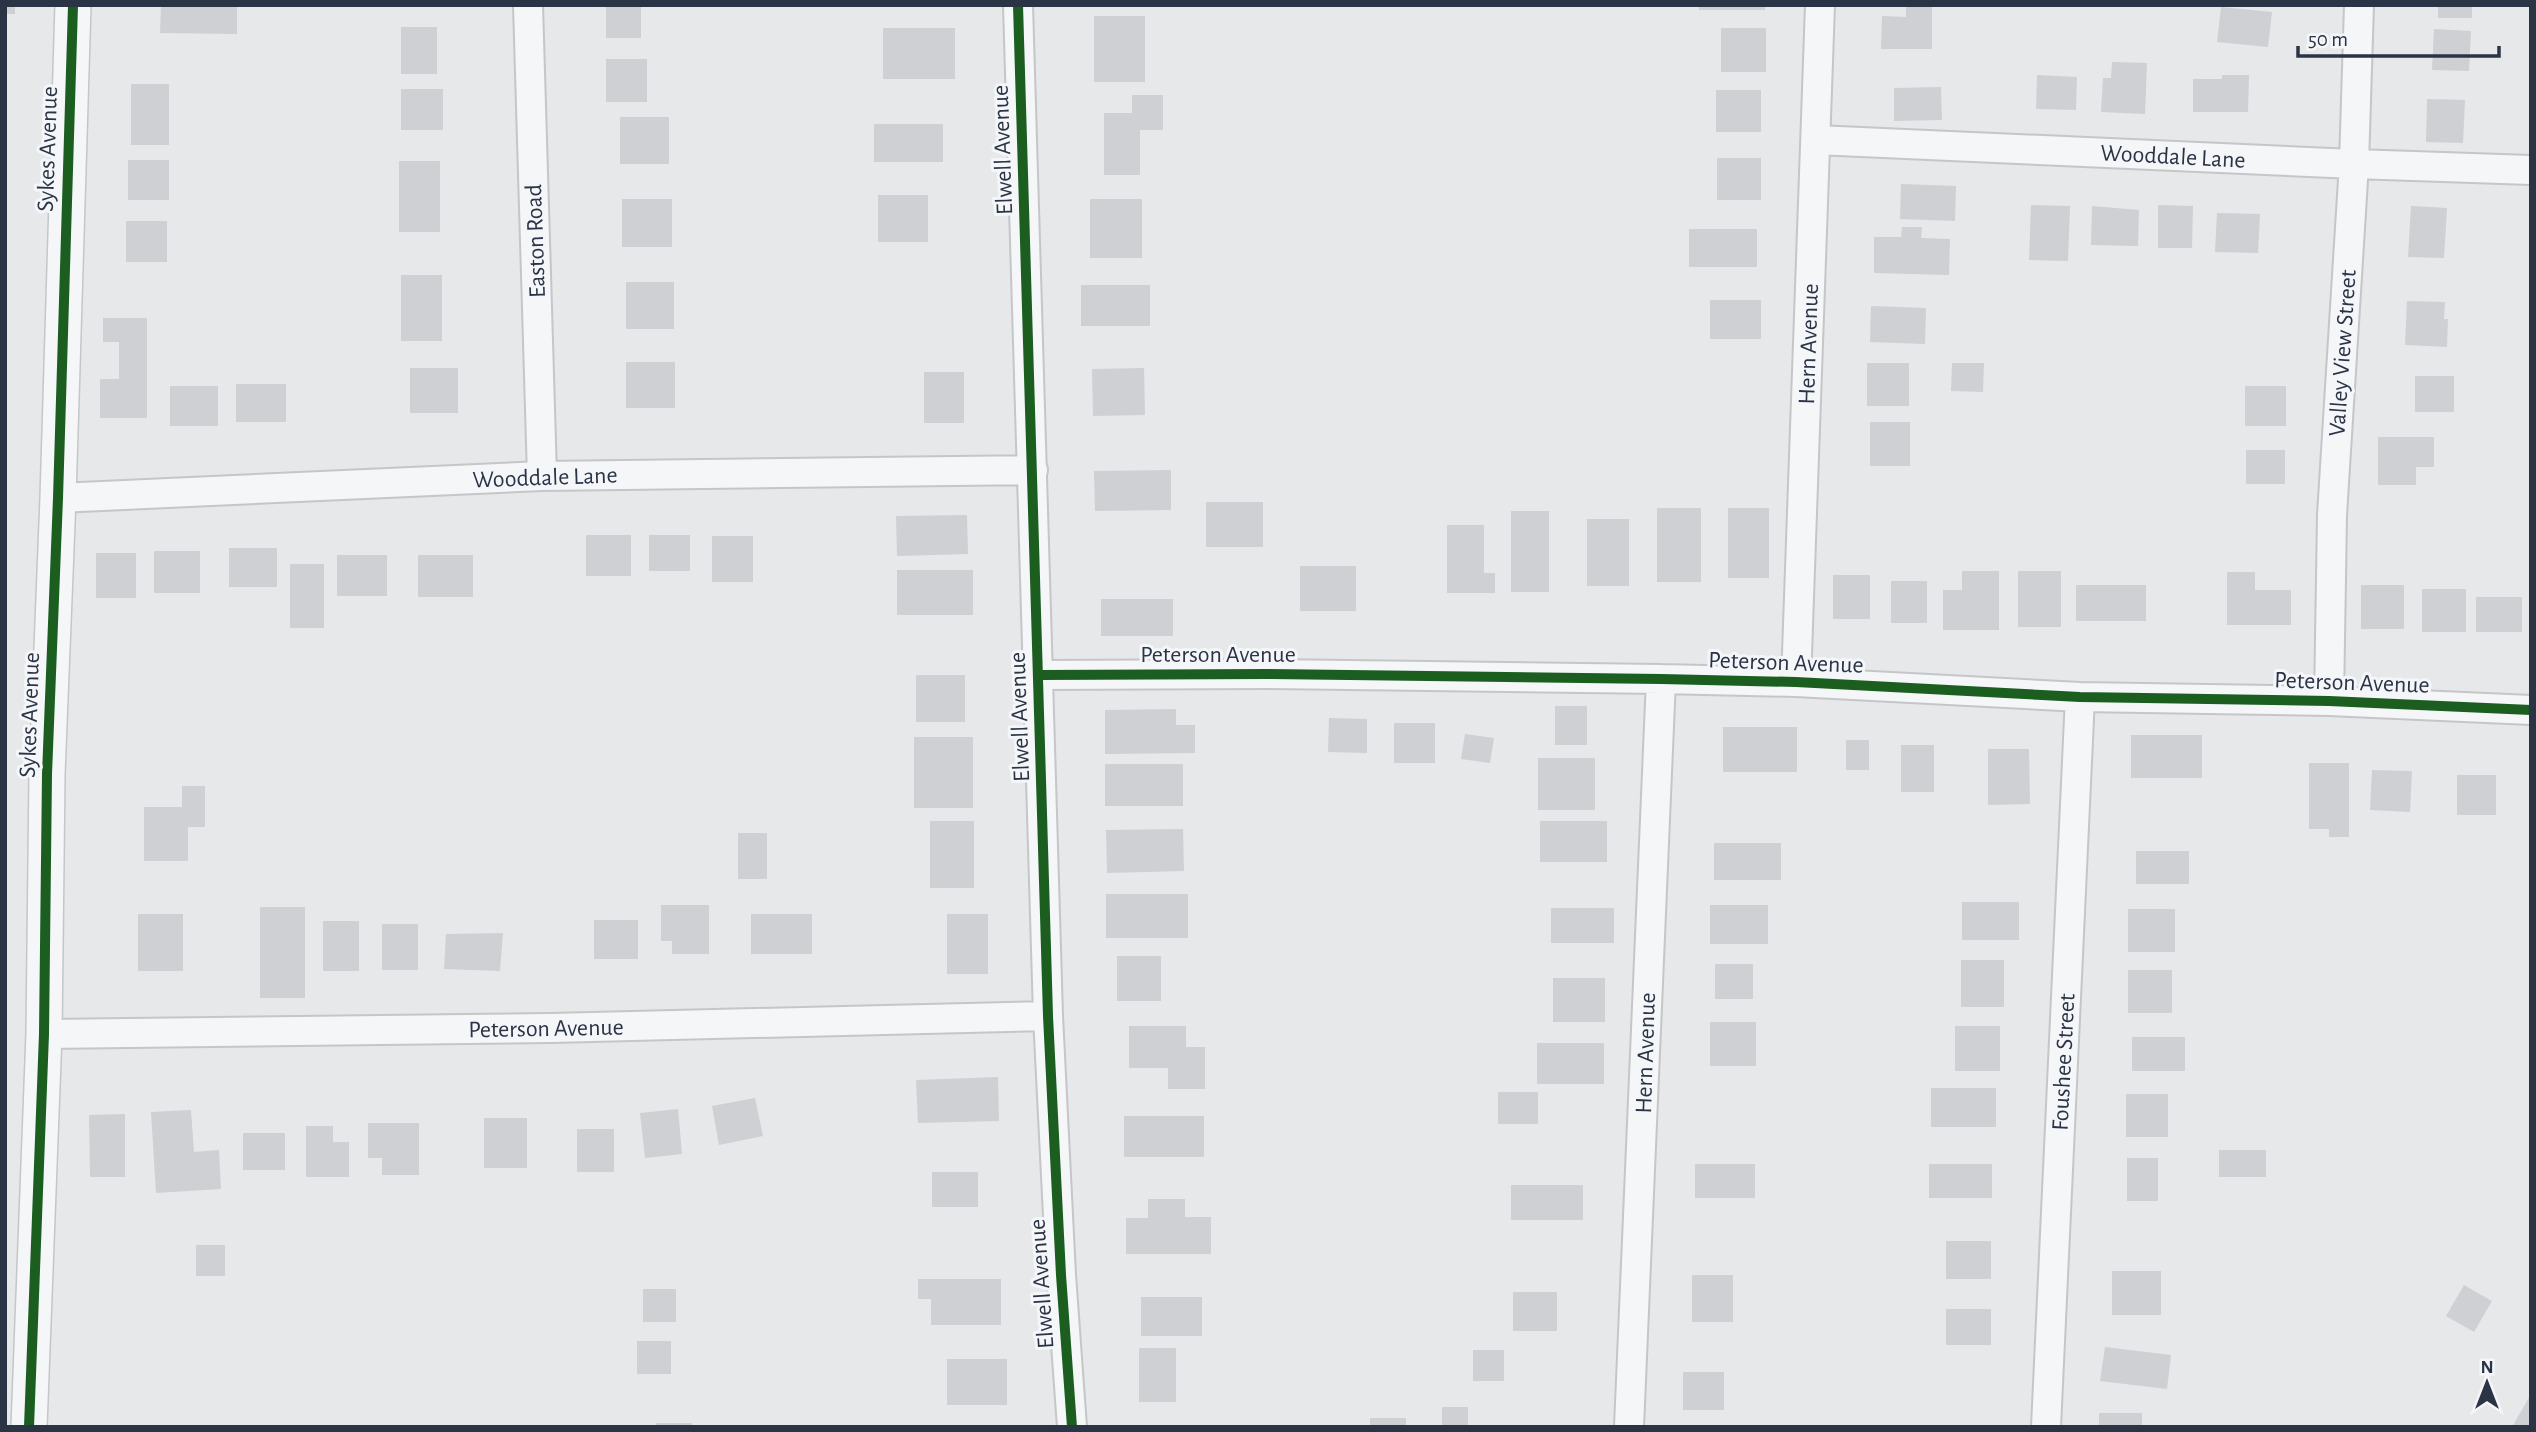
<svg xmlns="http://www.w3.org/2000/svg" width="2536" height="1432" font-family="'Alegreya Sans',sans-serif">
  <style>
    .building { fill: #ced0d3 }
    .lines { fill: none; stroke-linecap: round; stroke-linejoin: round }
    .minor-casing { stroke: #c4c6c8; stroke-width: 32 }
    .tertiary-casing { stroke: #c4c6c8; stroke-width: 38 }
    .minor { stroke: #f5f6f7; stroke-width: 28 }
    .tertiary { stroke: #f5f6f7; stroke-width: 35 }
    .cycleway-casing { stroke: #f4f6f9; stroke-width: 15 }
    .cycleway { stroke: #1b5e20; stroke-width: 10 }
    .labels { text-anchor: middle; stroke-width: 6; stroke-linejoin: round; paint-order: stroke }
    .street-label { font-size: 24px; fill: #2b3445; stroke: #f4f6f9 }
  </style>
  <rect width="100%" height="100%" fill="#e6e8ea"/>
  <path class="building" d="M 5,5 L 15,5 L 15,14 L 5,14 Z
    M 161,5 L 237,5 L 237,34 L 160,33 Z
    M 606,5 L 641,5 L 641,38 L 606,38 Z
    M 1699,5 L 1765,5 L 1765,10 L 1699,10 Z
    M 2438,5 L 2472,5 L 2472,18 L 2438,18 Z
    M 1906,6 L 1932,6 L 1932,49 L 1881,49 L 1882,16 L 1906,17 Z
    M 2221,7 L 2272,12 L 2268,47 L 2217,42 Z
    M 1094,16 L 1145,16 L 1145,82 L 1094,82 Z
    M 401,27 L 437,27 L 437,74 L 401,74 Z
    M 883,28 L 955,28 L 955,79 L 883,79 Z
    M 1721,28 L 1766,28 L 1766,72 L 1721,72 Z
    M 2434,29 L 2471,31 L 2469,71 L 2432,70 Z
    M 606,59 L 647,59 L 647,102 L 606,102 Z
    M 2112,62 L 2147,63 L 2145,114 L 2101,112 L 2103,78 L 2111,78 Z
    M 2037,75 L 2077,77 L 2076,110 L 2036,109 Z
    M 2222,75 L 2249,75 L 2248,112 L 2193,112 L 2193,79 L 2222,79 Z
    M 131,84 L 169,84 L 169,145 L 131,145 Z
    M 1941,87 L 1942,120 L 1894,121 L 1894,88 Z
    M 401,89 L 443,89 L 443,130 L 401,130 Z
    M 1716,90 L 1761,90 L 1761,132 L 1716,132 Z
    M 1132,95 L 1163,95 L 1163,130 L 1140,130 L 1140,175 L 1104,175 L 1104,113 L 1132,113 Z
    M 2427,99 L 2465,100 L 2463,143 L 2426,142 Z
    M 620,117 L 669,117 L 669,164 L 620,164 Z
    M 874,124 L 943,124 L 943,162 L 874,162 Z
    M 1717,158 L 1761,158 L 1761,200 L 1717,200 Z
    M 128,160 L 169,160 L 169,200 L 128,200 Z
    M 399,161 L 440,161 L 440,232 L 399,232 Z
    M 1901,184 L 1956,186 L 1955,221 L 1900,219 Z
    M 878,195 L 928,195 L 928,242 L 878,242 Z
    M 622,199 L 672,199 L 672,247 L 622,247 Z
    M 1090,199 L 1142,199 L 1142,258 L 1090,258 Z
    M 2031,205 L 2070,206 L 2068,261 L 2029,260 Z
    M 2158,205 L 2193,206 L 2192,248 L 2158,248 Z
    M 2092,206 L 2139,210 L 2138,246 L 2091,245 Z
    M 2411,206 L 2447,208 L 2444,258 L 2408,257 Z
    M 2217,213 L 2260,214 L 2258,253 L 2215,252 Z
    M 126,221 L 167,221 L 167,262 L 126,262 Z
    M 1902,227 L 1922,227 L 1921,238 L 1950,239 L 1949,275 L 1874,273 L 1874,237 L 1901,237 Z
    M 1689,229 L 1757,229 L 1757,267 L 1689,267 Z
    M 401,275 L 442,275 L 442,341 L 401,341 Z
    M 626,282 L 674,282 L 674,329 L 626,329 Z
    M 1081,285 L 1150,285 L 1150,326 L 1081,326 Z
    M 1710,300 L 1761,300 L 1761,339 L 1710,339 Z
    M 2407,301 L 2445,302 L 2444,319 L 2448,319 L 2447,347 L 2405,345 Z
    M 1871,306 L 1926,308 L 1925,344 L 1870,342 Z
    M 103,318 L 147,318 L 147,418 L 100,418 L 100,379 L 119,379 L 119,342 L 103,342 Z
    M 626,362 L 675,362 L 675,408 L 626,408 Z
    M 1867,363 L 1909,363 L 1909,406 L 1867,406 Z
    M 1952,363 L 1984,363 L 1983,392 L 1951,391 Z
    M 410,368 L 458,368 L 458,413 L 410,413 Z
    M 1144,368 L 1145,415 L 1093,416 L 1092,369 Z
    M 924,372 L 964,372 L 964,423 L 924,423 Z
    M 2415,376 L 2454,376 L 2454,412 L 2415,412 Z
    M 236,384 L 286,384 L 286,422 L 236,422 Z
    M 170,386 L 218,386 L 218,426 L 170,426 Z
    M 2245,386 L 2286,386 L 2286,426 L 2245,426 Z
    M 1870,422 L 1910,422 L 1910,466 L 1870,466 Z
    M 2378,437 L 2434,437 L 2434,467 L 2416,467 L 2416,485 L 2378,485 Z
    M 2246,450 L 2285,450 L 2285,484 L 2246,484 Z
    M 1171,470 L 1171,510 L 1095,511 L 1094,471 Z
    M 1206,502 L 1263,502 L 1263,547 L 1206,547 Z
    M 1657,508 L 1701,508 L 1701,582 L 1657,582 Z
    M 1728,508 L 1769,508 L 1769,578 L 1728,578 Z
    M 1511,511 L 1549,511 L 1549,592 L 1511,592 Z
    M 967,515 L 968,554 L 897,556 L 896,516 Z
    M 1587,519 L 1629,519 L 1629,586 L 1587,586 Z
    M 1447,525 L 1484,525 L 1484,573 L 1495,573 L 1495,593 L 1447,593 Z
    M 586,535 L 631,535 L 631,576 L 586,576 Z
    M 649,535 L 690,535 L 690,571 L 649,571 Z
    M 712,536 L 753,536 L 753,582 L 712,582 Z
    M 229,548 L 277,548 L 277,587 L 229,587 Z
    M 154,551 L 200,551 L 200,593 L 154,593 Z
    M 96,553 L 136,553 L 136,598 L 96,598 Z
    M 337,555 L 387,555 L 387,596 L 337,596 Z
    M 418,555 L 473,555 L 473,597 L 418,597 Z
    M 290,564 L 324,564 L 324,628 L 290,628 Z
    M 1300,566 L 1356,566 L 1356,611 L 1300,611 Z
    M 897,570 L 973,570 L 973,615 L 897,615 Z
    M 1962,571 L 1999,571 L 1999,630 L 1943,630 L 1943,590 L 1962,590 Z
    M 2018,571 L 2061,571 L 2061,627 L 2018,627 Z
    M 2227,572 L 2255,572 L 2255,590 L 2291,590 L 2291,625 L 2227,625 Z
    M 1833,575 L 1870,575 L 1870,619 L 1833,619 Z
    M 1891,581 L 1927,581 L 1927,623 L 1891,623 Z
    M 2076,585 L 2146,585 L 2146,621 L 2076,621 Z
    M 2361,585 L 2404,585 L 2404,629 L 2361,629 Z
    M 2422,589 L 2466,589 L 2466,632 L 2422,632 Z
    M 2476,597 L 2522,597 L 2522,632 L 2476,632 Z
    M 1101,599 L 1173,599 L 1173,636 L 1101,636 Z
    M 916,675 L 965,675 L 965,722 L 916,722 Z
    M 1555,706 L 1587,706 L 1587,745 L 1555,745 Z
    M 1176,709 L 1176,725 L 1195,725 L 1195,753 L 1105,754 L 1105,710 Z
    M 1329,718 L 1367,719 L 1367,753 L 1328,752 Z
    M 1394,723 L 1435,723 L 1435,763 L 1394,763 Z
    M 1723,727 L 1797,727 L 1797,772 L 1723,772 Z
    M 1465,734 L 1494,738 L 1490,763 L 1461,759 Z
    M 2131,735 L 2202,735 L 2202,778 L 2131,778 Z
    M 914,737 L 973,737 L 973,808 L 914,808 Z
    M 1846,740 L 1869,740 L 1869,770 L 1846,770 Z
    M 1901,745 L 1934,745 L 1934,792 L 1901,792 Z
    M 1988,749 L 2029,749 L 2030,804 L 1988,805 Z
    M 1538,758 L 1595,758 L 1595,810 L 1538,810 Z
    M 2309,763 L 2349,763 L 2349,837 L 2329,837 L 2329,829 L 2309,829 Z
    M 1105,764 L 1183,764 L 1183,806 L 1105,806 Z
    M 2372,770 L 2412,771 L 2410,812 L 2370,810 Z
    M 2457,775 L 2496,775 L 2496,815 L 2457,815 Z
    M 182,786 L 205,786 L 205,827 L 188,827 L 188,861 L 144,861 L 144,807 L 182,807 Z
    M 930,821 L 974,821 L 974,888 L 930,888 Z
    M 1540,821 L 1607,821 L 1607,862 L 1540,862 Z
    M 1183,829 L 1184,871 L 1107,873 L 1106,830 Z
    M 738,833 L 767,833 L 767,879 L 738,879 Z
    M 1714,843 L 1781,843 L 1781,880 L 1714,880 Z
    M 2136,851 L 2189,851 L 2189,884 L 2136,884 Z
    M 1106,894 L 1188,894 L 1188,938 L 1106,938 Z
    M 1962,902 L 2019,902 L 2019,940 L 1962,940 Z
    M 661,905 L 709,905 L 709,954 L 672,954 L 672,941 L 661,941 Z
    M 1710,905 L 1768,905 L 1768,944 L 1710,944 Z
    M 260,907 L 305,907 L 305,998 L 260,998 Z
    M 1551,908 L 1614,908 L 1614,943 L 1551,943 Z
    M 2128,909 L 2175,909 L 2175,952 L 2128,952 Z
    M 138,914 L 183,914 L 183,971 L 138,971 Z
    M 751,914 L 812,914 L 812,954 L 751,954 Z
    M 947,914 L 988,914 L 988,974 L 947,974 Z
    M 594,920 L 638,920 L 638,959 L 594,959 Z
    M 323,921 L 359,921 L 359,971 L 323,971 Z
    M 382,924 L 418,924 L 418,970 L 382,970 Z
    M 503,933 L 500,971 L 444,969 L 446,934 Z
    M 1117,956 L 1161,956 L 1161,1001 L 1117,1001 Z
    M 1961,960 L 2004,960 L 2004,1007 L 1961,1007 Z
    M 1715,964 L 1753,964 L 1753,999 L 1715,999 Z
    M 2128,970 L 2172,970 L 2172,1013 L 2128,1013 Z
    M 1553,978 L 1605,978 L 1605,1022 L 1553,1022 Z
    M 1710,1022 L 1756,1022 L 1756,1066 L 1710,1066 Z
    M 1129,1026 L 1186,1026 L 1186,1047 L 1205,1047 L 1205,1089 L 1168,1089 L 1168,1068 L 1129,1068 Z
    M 1955,1026 L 2000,1026 L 2000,1071 L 1955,1071 Z
    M 2132,1037 L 2185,1037 L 2185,1071 L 2132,1071 Z
    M 1537,1043 L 1604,1043 L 1604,1084 L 1537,1084 Z
    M 998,1077 L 999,1121 L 918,1123 L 916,1080 Z
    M 1931,1088 L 1996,1088 L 1996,1127 L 1931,1127 Z
    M 1498,1092 L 1538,1092 L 1538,1124 L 1498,1124 Z
    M 2126,1094 L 2168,1094 L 2168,1137 L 2126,1137 Z
    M 755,1098 L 763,1136 L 719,1145 L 712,1106 Z
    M 678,1109 L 682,1154 L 645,1158 L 640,1113 Z
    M 191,1110 L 194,1152 L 219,1150 L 221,1189 L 156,1193 L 151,1112 Z
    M 125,1114 L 125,1177 L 90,1177 L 89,1115 Z
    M 1124,1116 L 1204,1116 L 1204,1157 L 1124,1157 Z
    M 484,1118 L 527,1118 L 527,1168 L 484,1168 Z
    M 368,1123 L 419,1123 L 419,1175 L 382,1175 L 382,1158 L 368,1158 Z
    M 306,1126 L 333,1126 L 333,1142 L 349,1142 L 349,1177 L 306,1177 Z
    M 577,1129 L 614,1129 L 614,1172 L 577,1172 Z
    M 243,1133 L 285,1133 L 285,1170 L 243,1170 Z
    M 2219,1150 L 2266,1150 L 2266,1177 L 2219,1177 Z
    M 2127,1158 L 2158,1158 L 2158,1201 L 2127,1201 Z
    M 1695,1164 L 1755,1164 L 1755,1198 L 1695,1198 Z
    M 1929,1164 L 1992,1164 L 1992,1198 L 1929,1198 Z
    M 932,1172 L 978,1172 L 978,1207 L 932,1207 Z
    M 1511,1185 L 1583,1185 L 1583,1220 L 1511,1220 Z
    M 1148,1199 L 1185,1199 L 1185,1217 L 1211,1217 L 1211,1254 L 1126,1254 L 1126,1218 L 1148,1218 Z
    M 1946,1241 L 1991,1241 L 1991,1279 L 1946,1279 Z
    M 196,1245 L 225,1245 L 225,1276 L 196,1276 Z
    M 2112,1271 L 2161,1271 L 2161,1315 L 2112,1315 Z
    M 1692,1275 L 1733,1275 L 1733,1322 L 1692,1322 Z
    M 918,1279 L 1001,1279 L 1001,1325 L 931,1325 L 931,1299 L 918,1299 Z
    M 2464,1285 L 2492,1301 L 2474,1332 L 2446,1316 Z
    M 643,1289 L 676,1289 L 676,1322 L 643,1322 Z
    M 1513,1292 L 1557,1292 L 1557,1331 L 1513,1331 Z
    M 1141,1297 L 1202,1297 L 1202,1336 L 1141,1336 Z
    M 1946,1309 L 1991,1309 L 1991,1345 L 1946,1345 Z
    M 637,1341 L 671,1341 L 671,1374 L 637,1374 Z
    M 2105,1347 L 2171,1355 L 2167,1389 L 2100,1381 Z
    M 1139,1348 L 1176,1348 L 1176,1402 L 1139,1402 Z
    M 1473,1350 L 1504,1350 L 1504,1381 L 1473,1381 Z
    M 947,1359 L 1007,1359 L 1007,1405 L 947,1405 Z
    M 1683,1372 L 1724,1372 L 1724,1410 L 1683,1410 Z
    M 2531,1394 L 2531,1427 L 2512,1427 Z
    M 1442,1407 L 1468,1407 L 1468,1427 L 1442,1427 Z
    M 2099,1413 L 2142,1413 L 2142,1427 L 2099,1427 Z
    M 1370,1418 L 1406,1418 L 1406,1427 L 1370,1427 Z
    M 656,1423 L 692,1423 L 692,1427 L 656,1427 Z"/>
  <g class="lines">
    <g class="minor-casing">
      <path id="minor" d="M 528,5 L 542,476
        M 1018,5 L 1048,1016 L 1061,1275 L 1072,1427
        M 1816,140 L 2354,164 L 2531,170
        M 58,498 L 542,476 L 1033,470
        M 1039,675 L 1268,674 L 1661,679 L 1796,682 L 2080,697 L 2329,701 L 2531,710
        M 1796,682 L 1820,5
        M 2329,701 L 2332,515 L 2354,164 L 2359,5
        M 44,1034 L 551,1028 L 1048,1016
        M 1629,1427 L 1661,679
        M 2046,1427 L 2080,697"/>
    </g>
    <g class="tertiary-casing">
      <path id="tertiary" d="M 29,1427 L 44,1034 L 47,774 L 58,498 L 73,5"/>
    </g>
    <use href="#minor" class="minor"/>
    <use href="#tertiary" class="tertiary"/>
    <g class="cycleway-casing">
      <path id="cycleway" d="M 1018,5 L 1048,1016 L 1061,1275 L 1072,1427
        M 1039,675 L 1268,674 L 1661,679 L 1796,682 L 2080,697 L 2329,701 L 2531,710
        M 29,1427 L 44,1034 L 47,774 L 58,498 L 73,5"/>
    </g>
    <use href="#cycleway" class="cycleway"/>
  </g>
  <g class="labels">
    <g class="street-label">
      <text transform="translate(47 149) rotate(-88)" y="8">Sykes Avenue</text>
      <text transform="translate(1002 150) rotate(-92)" y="8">Elwell Avenue</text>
      <text transform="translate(2173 156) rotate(3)" y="8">Wooddale Lane</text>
      <text transform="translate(535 241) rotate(-92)" y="8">Easton Road</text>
      <text transform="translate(1808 344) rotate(-88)" y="8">Hern Avenue</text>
      <text transform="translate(2342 353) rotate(-86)" y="8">Valley View Street</text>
      <text transform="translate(545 477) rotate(-2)" y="8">Wooddale Lane</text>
      <text x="1218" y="662">Peterson Avenue</text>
      <text transform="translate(1786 662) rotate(2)" y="8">Peterson Avenue</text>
      <text transform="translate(2352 682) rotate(2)" y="8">Peterson Avenue</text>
      <text transform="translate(29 715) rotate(-88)" y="8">Sykes Avenue</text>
      <text transform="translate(1019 717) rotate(-92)" y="8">Elwell Avenue</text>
      <text transform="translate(546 1028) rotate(-1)" y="8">Peterson Avenue</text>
      <text transform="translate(1645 1053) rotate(-88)" y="8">Hern Avenue</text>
      <text transform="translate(2063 1062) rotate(-87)" y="8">Foushee Street</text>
      <text transform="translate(1041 1284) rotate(-94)" y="8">Elwell Avenue</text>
    </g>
  </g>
  <rect width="2536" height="1432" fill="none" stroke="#2b3445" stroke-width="14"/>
  <g transform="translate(2487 1383)" stroke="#f4f6f9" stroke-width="5" paint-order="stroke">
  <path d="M0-5L12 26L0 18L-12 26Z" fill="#2b3445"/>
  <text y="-10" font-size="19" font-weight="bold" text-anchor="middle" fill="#2b3445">N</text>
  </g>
  <path d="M2298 46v10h201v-10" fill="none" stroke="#2b3445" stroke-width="3.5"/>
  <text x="2308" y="46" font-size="21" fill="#2b3445" stroke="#f4f6f9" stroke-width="5" paint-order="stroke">50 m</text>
</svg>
